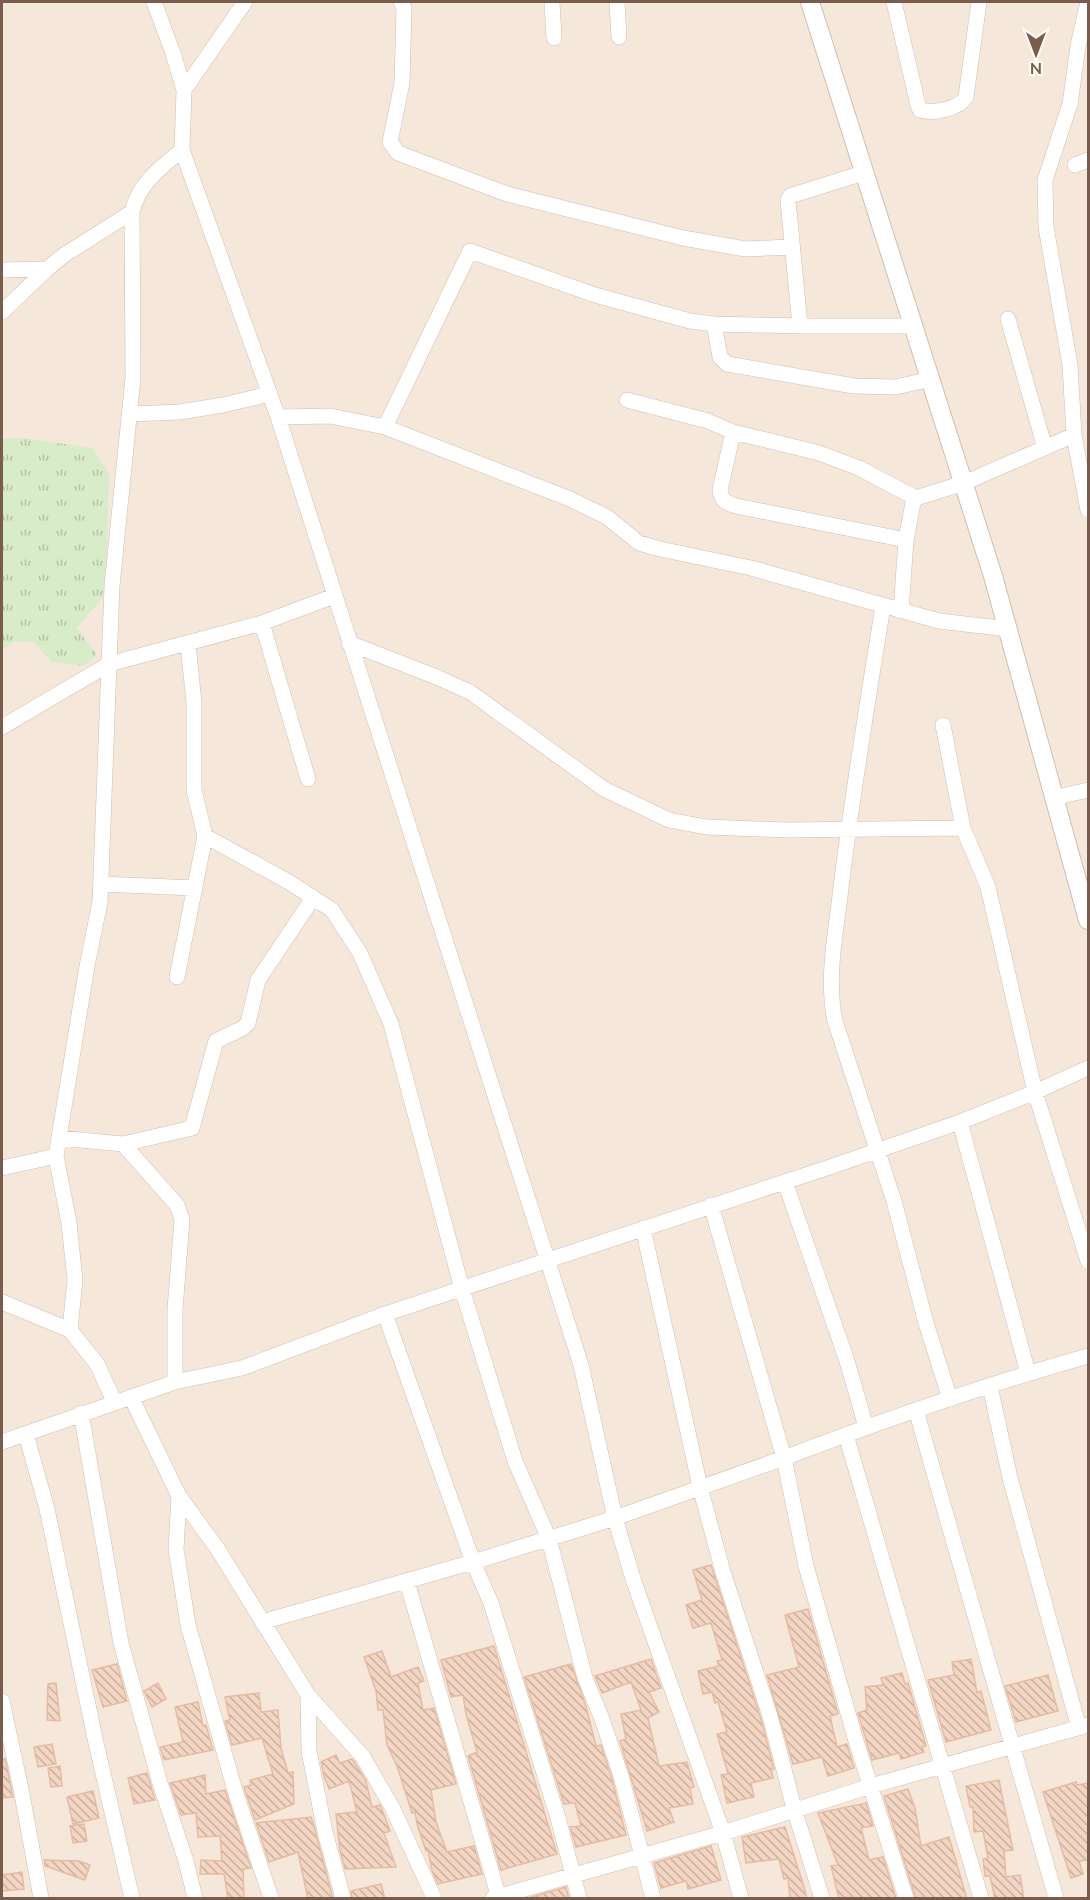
<svg xmlns="http://www.w3.org/2000/svg" width="1090" height="1900" font-family="Mulish,sans-serif">
  <style>
    .residential { fill: #f5e8da }
    .grass { fill: url(#grass-tufts) }
    .building { fill: url(#building-back-hatch); stroke: #e6bba3; stroke-width: 1.5 }
    .lines { fill: none; stroke-linecap: round; stroke-linejoin: round }
    .minor-casing { stroke: #d1beb0; stroke-width: 16 }
    .tertiary-casing { stroke: #d1beb0; stroke-width: 20 }
    .minor { stroke: #fff; stroke-width: 15 }
    .tertiary { stroke: #fff; stroke-width: 18 }
  </style>
  <defs>
    <pattern id="grass-tufts" width="24" height="20" patternUnits="userSpaceOnUse" patternTransform="scale(1.5)"><rect width="24" height="20" fill="#d8ecc9"/><path d="M3 7l-1-3M5 7V3M7 7l1-3M15 17l-1-3M17 17v-4M19 17l1-3" fill="none" stroke="#b4c2a5"/></pattern>
    <pattern id="building-back-hatch" width="6" height="6" patternUnits="userSpaceOnUse" patternTransform="scale(1.5)"><rect width="6" height="6" fill="#f3d5c3"/><path d="M-1 5l2 2M0 0l6 6M5-1l2 2" fill="none" stroke="#cab0a1"/></pattern>
  </defs>
  <rect width="100%" height="100%" fill="#fdf6ec"/>
  <path class="residential" d="M 2,2 L 1088,2 L 1088,1898 L 2,1898 Z"/>
  <path class="grass" d="M 24,438 L 92,448 L 109,473 L 106,594 L 77,628 L 97,655 L 84,666 L 51,662 L 34,642 L 13,642 L 2,651 L 2,439 Z"/>
  <path class="building" d="M 711,1565 L 761,1719 L 774,1769 L 771,1769 L 773,1778 L 751,1783 L 754,1797 L 727,1803 L 721,1775 L 728,1774 L 717,1734 L 727,1732 L 718,1702 L 715,1703 L 712,1692 L 703,1694 L 698,1671 L 719,1666 L 717,1661 L 722,1660 L 711,1623 L 693,1628 L 686,1605 L 702,1600 L 693,1570 Z
    M 808,1609 L 838,1714 L 830,1716 L 837,1747 L 847,1744 L 854,1768 L 828,1776 L 822,1757 L 793,1764 L 767,1675 L 799,1667 L 785,1615 Z
    M 494,1646 L 557,1854 L 501,1870 L 468,1756 L 477,1752 L 466,1714 L 463,1695 L 451,1697 L 441,1660 Z
    M 382,1651 L 391,1677 L 418,1667 L 424,1681 L 418,1683 L 423,1710 L 434,1708 L 456,1784 L 431,1790 L 436,1822 L 447,1852 L 474,1846 L 482,1874 L 438,1884 L 432,1871 L 428,1850 L 426,1851 L 417,1824 L 415,1812 L 412,1813 L 397,1766 L 387,1745 L 383,1710 L 378,1710 L 376,1691 L 364,1657 Z
    M 651,1659 L 661,1688 L 649,1692 L 659,1712 L 648,1718 L 659,1766 L 687,1762 L 694,1787 L 690,1788 L 693,1804 L 669,1808 L 674,1822 L 647,1831 L 620,1741 L 626,1739 L 621,1714 L 641,1710 L 631,1682 L 602,1693 L 595,1676 Z
    M 971,1659 L 977,1693 L 981,1691 L 991,1730 L 946,1742 L 928,1680 L 954,1675 L 952,1662 Z
    M 117,1664 L 127,1701 L 103,1707 L 92,1670 Z
    M 571,1664 L 585,1703 L 596,1746 L 601,1745 L 612,1779 L 626,1835 L 576,1847 L 570,1827 L 581,1826 L 575,1803 L 564,1804 L 524,1677 Z
    M 902,1673 L 905,1684 L 908,1683 L 926,1746 L 922,1747 L 924,1752 L 901,1759 L 899,1753 L 872,1760 L 858,1713 L 867,1710 L 865,1687 L 883,1685 L 881,1678 Z
    M 1048,1675 L 1058,1711 L 1016,1722 L 1005,1686 Z
    M 56,1683 L 60,1721 L 47,1720 L 48,1684 Z
    M 158,1683 L 166,1699 L 152,1707 L 144,1691 Z
    M 259,1693 L 261,1712 L 278,1710 L 281,1748 L 288,1773 L 293,1772 L 294,1804 L 255,1820 L 244,1787 L 251,1785 L 250,1780 L 273,1774 L 262,1738 L 232,1745 L 225,1721 L 230,1720 L 225,1697 Z
    M 198,1702 L 203,1726 L 206,1725 L 213,1750 L 164,1760 L 160,1747 L 183,1742 L 175,1707 Z
    M 52,1744 L 56,1764 L 38,1767 L 34,1747 Z
    M 336,1755 L 340,1763 L 352,1759 L 355,1763 L 366,1781 L 372,1807 L 380,1805 L 383,1812 L 390,1831 L 384,1833 L 396,1867 L 345,1869 L 340,1850 L 336,1814 L 357,1812 L 349,1781 L 329,1789 L 324,1776 L 321,1762 Z
    M 2,1759 L 5,1759 L 13,1797 L 2,1798 Z
    M 60,1766 L 62,1786 L 51,1787 L 48,1768 Z
    M 147,1773 L 155,1800 L 134,1804 L 128,1778 Z
    M 205,1775 L 206,1794 L 225,1790 L 251,1868 L 243,1869 L 244,1899 L 228,1899 L 224,1874 L 200,1874 L 201,1860 L 222,1861 L 220,1836 L 198,1837 L 196,1813 L 181,1815 L 170,1783 Z
    M 999,1780 L 1013,1850 L 1004,1851 L 1006,1877 L 1020,1875 L 1024,1899 L 995,1899 L 990,1876 L 985,1876 L 983,1859 L 988,1858 L 983,1831 L 974,1832 L 973,1807 L 970,1807 L 966,1786 Z
    M 1076,1782 L 1077,1785 L 1089,1783 L 1089,1860 L 1079,1861 L 1083,1874 L 1071,1878 L 1043,1792 Z
    M 908,1789 L 915,1808 L 921,1846 L 949,1837 L 967,1899 L 916,1899 L 884,1796 Z
    M 93,1791 L 99,1818 L 73,1824 L 67,1797 Z
    M 866,1803 L 873,1826 L 861,1828 L 869,1860 L 883,1857 L 896,1899 L 839,1899 L 831,1866 L 838,1865 L 818,1813 Z
    M 311,1817 L 314,1826 L 333,1899 L 308,1899 L 298,1852 L 269,1862 L 256,1823 Z
    M 84,1824 L 87,1841 L 73,1843 L 70,1826 Z
    M 785,1827 L 804,1887 L 807,1899 L 790,1899 L 788,1878 L 784,1879 L 779,1859 L 746,1863 L 742,1837 Z
    M 711,1846 L 721,1880 L 688,1889 L 686,1881 L 661,1888 L 654,1863 Z
    M 44,1860 L 79,1861 L 90,1865 L 85,1880 L 45,1866 Z
    M 22,1872 L 24,1889 L 2,1891 L 2,1875 Z
    M 381,1884 L 385,1899 L 352,1899 L 351,1891 Z
    M 566,1887 L 569,1899 L 528,1899 L 528,1898 Z"/>
  <g class="lines">
    <g class="minor-casing">
      <path id="minor" d="M 154,2 L 173,53 L 184,90 L 182,150 L 278,417 L 581,1365 L 615,1518 L 634,1582 L 723,1833 L 741,1898
        M 401,2 L 404,8 L 402,83 L 390,142 L 398,153 L 507,194 L 683,238 L 745,249 L 792,247
        M 552,2 L 554,38
        M 617,2 L 619,37
        M 894,2 L 918,105 L 920,110 C 933,114 959,109 966,97 L 979,2
        M 1088,2 L 1078,46 L 1070,104 L 1045,180 L 1046,227 L 1070,365 L 1074,435 L 1088,510
        M 184,90 L 245,2
        M 1075,165 L 1088,160
        M 2,270 L 47,269
        M 2,312 L 47,269 L 64,255 L 132,212
        M 1008,319 L 1045,448
        M 714,324 L 720,357 L 727,364 L 854,386 L 896,387 L 931,379
        M 800,326 L 788,200 L 790,196 L 863,173
        M 627,400 L 708,421 L 733,432 L 819,453 L 859,468 L 916,498
        M 130,414 L 180,412 L 223,405 L 270,394
        M 278,417 L 330,416 L 385,427 L 570,499 L 607,517 L 639,543 L 660,549 L 751,568 L 939,621 L 1008,629
        M 385,427 L 470,251 L 595,295 L 690,321 L 714,324 L 800,326 L 914,326
        M 733,432 L 720,490 C 721,500 726,503 736,506 L 906,540
        M 883,606 C 868,700 852,794 841,888 C 836,932 826,977 835,1021 L 894,1201 L 926,1323 L 950,1399
        M 901,611 L 906,540 L 913,503 L 916,498 L 964,483 L 1074,435
        M 262,623 L 308,779
        M 349,643 L 434,676 L 470,692 L 604,789 L 669,820 L 706,827 L 787,830 L 963,828
        M 943,725 L 963,828 L 988,887 L 1035,1092 L 1088,1261
        M 2,727 L 109,664 L 262,623 L 334,596
        M 1053,798 L 1088,790
        M 205,836 L 289,882 L 332,910 L 360,953 L 391,1024 L 462,1289 L 515,1461 L 549,1539 L 585,1678 L 602,1719 L 621,1776 L 653,1898
        M 101,884 L 195,888
        M 177,977 L 205,836 L 194,790 L 194,703 L 188,644
        M 960,1122 L 1028,1373
        M 59,1138 L 123,1144 L 177,1205 L 182,1219 L 175,1310 L 175,1382
        M 123,1144 L 192,1128 L 216,1041 L 243,1028 L 248,1023 L 258,980 L 313,898
        M 2,1168 L 56,1156
        M 785,1182 L 847,1361 L 866,1427
        M 643,1228 L 700,1487 L 723,1572 L 770,1716 L 795,1812 L 822,1898
        M 2,1302 L 70,1330 L 97,1364 L 114,1401
        M 385,1314 L 473,1562 L 491,1603 L 558,1818 L 579,1898
        M 70,1330 L 75,1280 L 69,1223 L 56,1156 L 87,966 L 100,902 L 112,586 L 133,378 L 132,212 C 139,183 160,168 182,150
        M 990,1386 L 1010,1478 L 1079,1728
        M 131,1397 L 179,1496 L 217,1548 L 308,1695 L 363,1757 L 392,1807 L 434,1898
        M 916,1410 L 1056,1898
        M 81,1413 L 121,1643 L 160,1783 L 186,1861 L 195,1898
        M 26,1434 L 47,1509 L 96,1743 L 132,1898
        M 846,1435 L 981,1898
        M 2,1442 L 175,1382 L 242,1368 L 385,1314 L 827,1168 L 960,1122 L 1035,1092 L 1088,1068
        M 179,1496 L 176,1549 L 188,1625 L 236,1794 L 271,1898
        M 407,1582 L 499,1898
        M 262,1622 L 473,1562 L 615,1518 L 784,1458 L 711,1205
        M 308,1695 L 309,1751 L 325,1832 L 343,1898
        M 2,1701 L 21,1789 L 41,1898
        M 493,1898 L 723,1833 L 871,1786 L 1088,1725
        M 906,1898 L 856,1741 L 806,1566 L 784,1458 C 884,1420 985,1385 1088,1356"/>
    </g>
    <g class="tertiary-casing">
      <path id="tertiary" d="M 810,2 L 993,576 L 1088,920"/>
    </g>
    <use href="#minor" class="minor"/>
    <use href="#tertiary" class="tertiary"/>
  </g>
  <rect width="1090" height="1900" fill="none" stroke="#7a5c4d" stroke-width="6"/>
  <g transform="translate(1036 54) rotate(180)" stroke="#fffaf3" stroke-width="4.5" paint-order="stroke">
  <path d="M0-4.5L10 22L0 15L-10 22Z" fill="#7a5c4d"/>
  <text y="-9" font-size="16" font-weight="bold" text-anchor="middle" fill="#7a5c4d">N</text>
  </g>
</svg>
